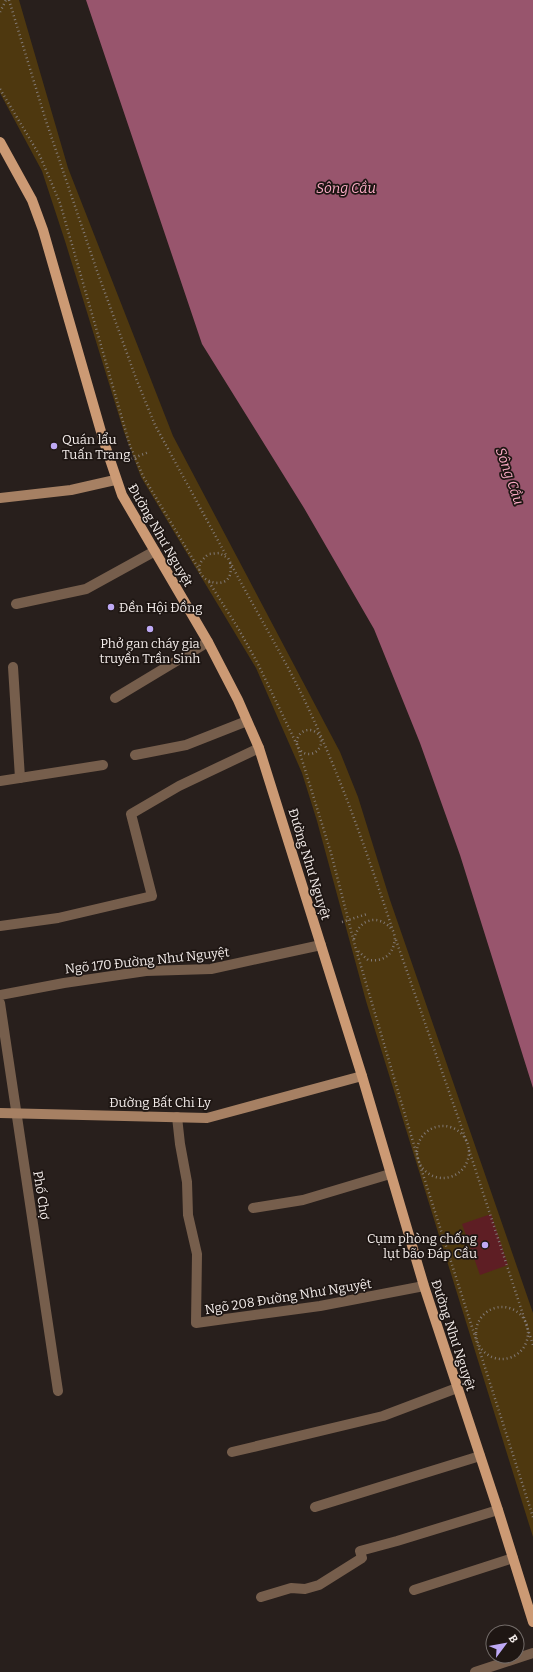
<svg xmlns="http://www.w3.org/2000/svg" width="533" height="1672" font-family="Bitter,serif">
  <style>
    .green { fill: #4e380f }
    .water { fill: #98556d }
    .building { fill: #5e1e24 }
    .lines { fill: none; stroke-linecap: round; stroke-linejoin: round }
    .path { stroke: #827a77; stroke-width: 2.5; stroke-dasharray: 1 3; stroke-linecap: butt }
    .lane { stroke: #765e4c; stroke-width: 10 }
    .street { stroke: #765e4c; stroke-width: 10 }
    .secondary { stroke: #a68063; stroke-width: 10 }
    .primary { stroke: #cc9a74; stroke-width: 10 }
    .poi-dot { fill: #bea9f5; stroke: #1e1613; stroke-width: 1.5 }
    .labels { text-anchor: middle; stroke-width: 3.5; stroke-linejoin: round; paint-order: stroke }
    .poi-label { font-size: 13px; fill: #f3ecea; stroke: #1e1613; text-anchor: start }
    .street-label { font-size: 13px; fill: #f3ecea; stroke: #1e1613 }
    .water-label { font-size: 14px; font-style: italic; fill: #faabc5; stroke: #1e1613 }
  </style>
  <rect width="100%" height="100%" fill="#281f1c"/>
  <path class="green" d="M 0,0 L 19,0 L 68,168 L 173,436 L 340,752 L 358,797 L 390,900 L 533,1313 L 533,1537 L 366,1001 L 317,821 L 302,773 L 256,668 L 141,477 L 124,432 L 65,241 L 42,171 L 0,93 Z"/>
  <path class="water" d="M 86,0 L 533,0 L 533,1088 L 460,855 L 420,743 L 374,629 L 304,508 L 202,344 Z"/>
  <path class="building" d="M 491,1214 L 508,1265 L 480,1275 L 462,1224 Z"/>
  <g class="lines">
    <path class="path" d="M 9,0 L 46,121 L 96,268 L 137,381 L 155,425 L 227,557
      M 0,12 L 6,0
      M 0,89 L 40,156 L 60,203 L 130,446 L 143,476 L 200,571
      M 131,459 L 149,452
      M 230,563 C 238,601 176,577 209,554 L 219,553 L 228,558 C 252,605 280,650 303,697 C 340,774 368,855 395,937 C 394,954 385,962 368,960 L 358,951
      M 209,582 L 238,628 L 258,664 L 298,747 L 331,853 L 355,946 L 419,1162 L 533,1517
      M297 742a12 12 0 1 1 24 0a12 12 0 1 1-24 0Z
      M 342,922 L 367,914
      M 354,939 C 359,918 380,913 393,931
      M 396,940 L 467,1143
      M417 1152a26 26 0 1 1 52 0a26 26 0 1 1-52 0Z
      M 469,1150 L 533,1345
      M 450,1258 L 475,1250
      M476 1333a26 26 0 1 1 52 0a26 26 0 1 1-52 0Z"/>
    <path class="lane" d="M 13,667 L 20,778
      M 135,755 L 186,745 L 247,721
      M 414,1590 L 513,1558"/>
    <path class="street" d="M 16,604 L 86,589 L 155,551
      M 115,698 L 208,642
      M 0,781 L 103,765
      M 0,926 L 58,918 L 152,896 L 131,814 L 179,786 L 259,748
      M 0,995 L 64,983 L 146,971 L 211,969 L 321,945
      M 0,1003 L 58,1391
      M 177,1117 L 180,1144 L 187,1182 L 188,1215 L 197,1254 L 196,1323 L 320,1306 L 424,1286
      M 253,1208 L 303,1200 L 390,1174
      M 232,1452 L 383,1416 L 457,1388
      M 315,1507 L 480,1456
      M 261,1597 L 291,1588 L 305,1589 L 319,1585 L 362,1558 L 360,1551 L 397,1541 L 498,1510
      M 475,1672 L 533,1653"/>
    <path class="secondary" d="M 0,498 L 71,490 L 115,480
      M 0,1113 L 207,1118 L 362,1076"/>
    <path class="primary" d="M 0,142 L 32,200 L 43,230 L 104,442 L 122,495 L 208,642 L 238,700 L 259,748 L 362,1076 L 424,1286 L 498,1510 L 533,1622"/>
  </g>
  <g class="poi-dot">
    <circle cx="54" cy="446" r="4"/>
    <circle cx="111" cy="607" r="4"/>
    <circle cx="150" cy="629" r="4"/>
    <circle cx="485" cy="1245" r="4"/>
  </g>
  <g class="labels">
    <g class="poi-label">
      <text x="62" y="444">Quán lẩu<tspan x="62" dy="15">Tuấn Trang</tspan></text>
      <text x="119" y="612">Đền Hội Đồng</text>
      <text x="150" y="648" text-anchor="middle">Phở gan cháy gia<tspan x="150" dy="15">truyền Trần Sinh</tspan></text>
      <text x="477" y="1243" text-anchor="end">Cụm phòng chống<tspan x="477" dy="15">lụt bão Đáp Cầu</tspan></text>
    </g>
    <g class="street-label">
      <text transform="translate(161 535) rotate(60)" y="5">Đường Như Nguyệt</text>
      <text transform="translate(310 864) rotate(73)" y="5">Đường Như Nguyệt</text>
      <text transform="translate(147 960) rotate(-6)" y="5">Ngõ 170 Đường Như Nguyệt</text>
      <text x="160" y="1107">Đường Bất Chi Ly</text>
      <text transform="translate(42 1195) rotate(81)" y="5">Phố Chợ</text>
      <text transform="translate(288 1296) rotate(-9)" y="5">Ngõ 208 Đường Như Nguyệt</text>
      <text transform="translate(454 1335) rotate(72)" y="5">Đường Như Nguyệt</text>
    </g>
    <g class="water-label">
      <text x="346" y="193">Sông Cầu</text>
      <text transform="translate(510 476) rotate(71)" y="5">Sông Cầu</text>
    </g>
  </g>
  <g transform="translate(505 1644) rotate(58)"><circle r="19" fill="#1e1613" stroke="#736c69"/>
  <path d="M0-3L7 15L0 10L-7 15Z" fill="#bea9f5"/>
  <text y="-6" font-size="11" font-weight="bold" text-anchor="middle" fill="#f3ecea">B</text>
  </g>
</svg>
